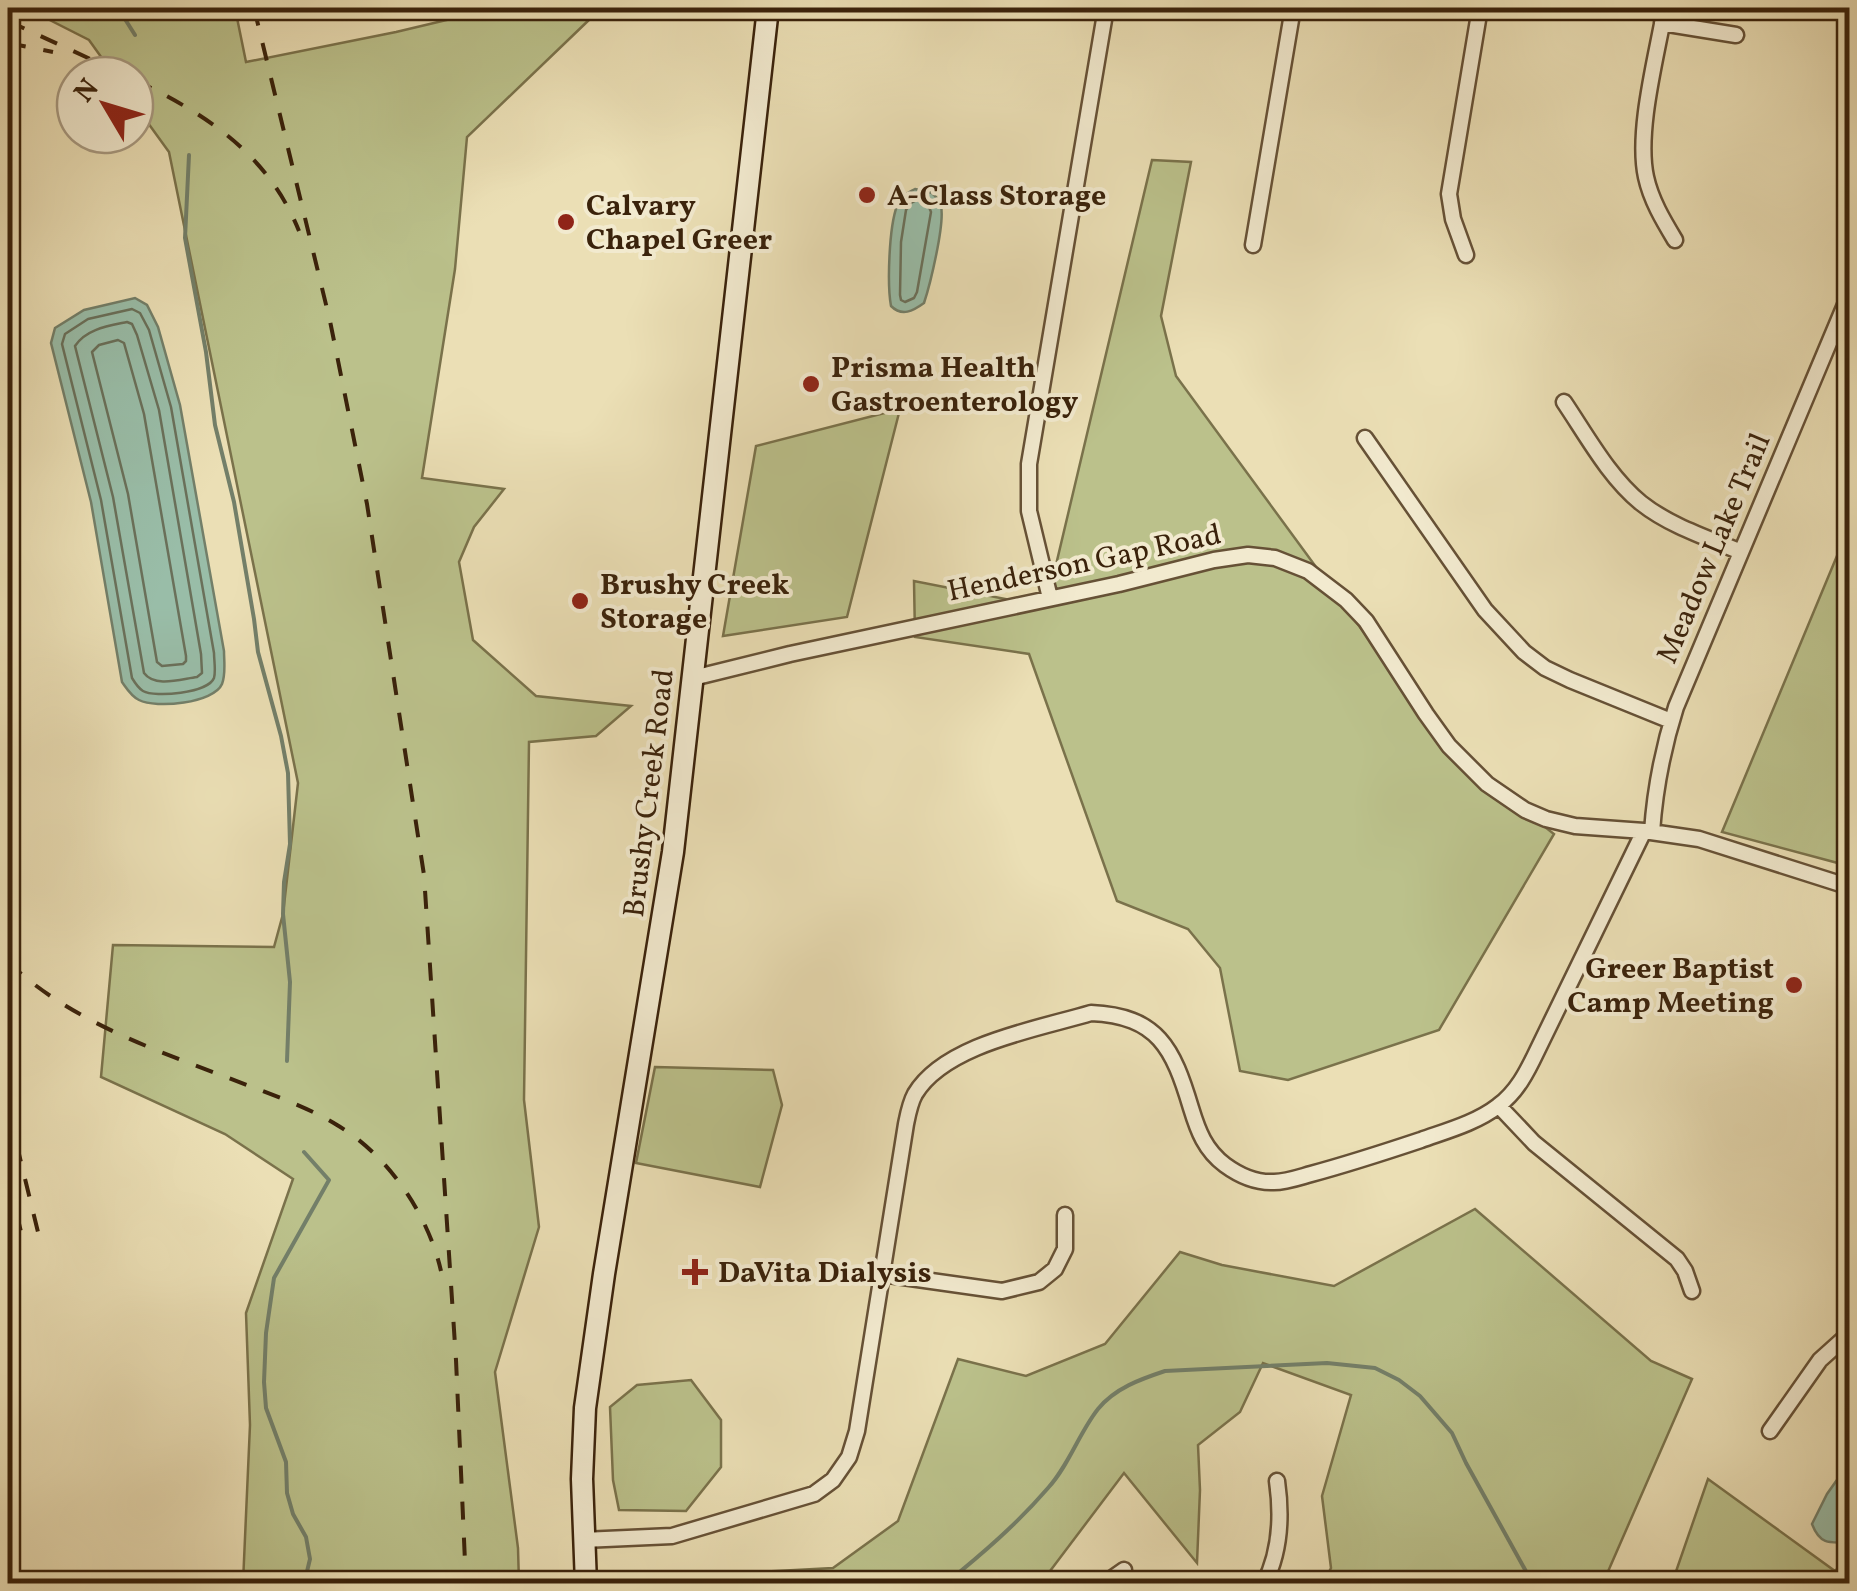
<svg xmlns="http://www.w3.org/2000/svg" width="1857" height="1591" font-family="Vollkorn,serif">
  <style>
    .green { fill: #bbc18b; stroke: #7a724b; stroke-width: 2.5 }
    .water { fill: #99bda8; stroke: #737f69; stroke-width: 2.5 }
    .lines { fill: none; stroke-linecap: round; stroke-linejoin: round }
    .shore { stroke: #6a705a; stroke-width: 2.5 }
    .stream { stroke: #737f69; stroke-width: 4 }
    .street-casing { stroke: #665136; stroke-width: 19 }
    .secondary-casing { stroke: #3a220b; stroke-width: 25 }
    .street { stroke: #f2eacf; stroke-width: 14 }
    .secondary { stroke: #f2eacf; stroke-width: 20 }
    .rail { stroke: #3a220b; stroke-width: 4; stroke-dasharray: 18 18; stroke-linecap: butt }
    .poi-dot { fill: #8f2418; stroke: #f2eacf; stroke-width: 4 }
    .labels { text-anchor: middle; stroke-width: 8; stroke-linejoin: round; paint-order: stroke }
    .poi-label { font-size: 30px; font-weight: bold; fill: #3a220b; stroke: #f2eacf; text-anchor: start }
    .street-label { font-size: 30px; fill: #3a220b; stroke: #f2eacf }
  </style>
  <rect width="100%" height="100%" fill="#ebdfb5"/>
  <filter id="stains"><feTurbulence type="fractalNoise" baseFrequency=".002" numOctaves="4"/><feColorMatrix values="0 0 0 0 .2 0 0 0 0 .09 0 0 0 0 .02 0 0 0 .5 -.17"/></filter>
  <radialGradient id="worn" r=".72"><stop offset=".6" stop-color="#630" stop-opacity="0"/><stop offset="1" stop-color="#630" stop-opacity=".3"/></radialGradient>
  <path class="green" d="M 26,8 L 235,8 L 246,62 L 396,32 L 497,8 L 637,8 L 591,18 L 467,137 L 455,269 L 422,478 L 504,489 L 474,527 L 459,562 L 473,640 L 536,696 L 631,706 L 596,736 L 529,742 L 524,1100 L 539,1227 L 495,1372 L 518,1548 L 519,1583 L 243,1583 L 250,1425 L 246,1313 L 293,1179 L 225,1134 L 101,1077 L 113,945 L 274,947 L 283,914 L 298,783 L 169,152 L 135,105 L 135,75 L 114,75 L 89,40 Z
    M 1152,160 L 1191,162 L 1161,316 L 1176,376 L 1456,758 L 1554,834 L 1439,1030 L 1288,1080 L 1240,1071 L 1220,968 L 1188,929 L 1117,901 L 1029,654 L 915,637 L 914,581 L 1046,607 Z
    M 900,409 L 847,617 L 723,636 L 756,446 Z
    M 1849,527 L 1849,866 L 1722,832 Z
    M 655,1067 L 773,1070 L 782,1105 L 760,1187 L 636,1163 Z
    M 1475,1209 L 1651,1361 L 1692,1379 L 1603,1583 L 1323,1583 L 1331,1568 L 1322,1496 L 1351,1395 L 1263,1363 L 1240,1412 L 1198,1445 L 1200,1490 L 1197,1563 L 1124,1473 L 1041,1583 L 754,1583 L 755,1572 L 833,1568 L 898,1521 L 958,1359 L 1026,1376 L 1105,1344 L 1180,1252 L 1222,1265 L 1334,1286 Z
    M 691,1380 L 721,1420 L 721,1467 L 686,1511 L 619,1510 L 613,1480 L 610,1407 L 637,1385 Z
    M 1708,1479 L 1835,1571 L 1849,1557 L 1849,1583 L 1672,1583 Z"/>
  <path class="water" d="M 915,189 L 932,193 C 937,198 940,200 941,206 C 945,224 930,285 924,303 C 913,311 902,317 891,306 C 887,284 889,227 897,206 C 900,197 907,193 915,189 Z
    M 135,298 L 147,305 L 158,327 L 180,405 L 224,651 C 224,662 226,674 222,684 C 214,703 156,709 139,700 C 131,696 127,689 122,682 L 91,502 L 51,343 L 55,328 L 84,310 Z
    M 1849,1463 L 1849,1542 C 1830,1543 1820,1545 1812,1524 L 1827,1494 Z"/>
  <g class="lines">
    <path class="shore" d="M 917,200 L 927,202 L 931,212 L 917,292 L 914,298 L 905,302 L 901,300 L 900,295 L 901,242 L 906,210 L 911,203 Z
      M 132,309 L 140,313 L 149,330 L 171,407 L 214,653 C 214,660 216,671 214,678 C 208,693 155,698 143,691 C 138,688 135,683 132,678 L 101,500 L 62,344 L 65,334 L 88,319 Z
      M 127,322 L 132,324 L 137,335 L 159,410 L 201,654 L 202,673 L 197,677 C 181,679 155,688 144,673 L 113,497 L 75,346 C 86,329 108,326 127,322 Z
      M 118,340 L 124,343 L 144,414 L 186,656 L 186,661 L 183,664 L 162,666 L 157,662 L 128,494 L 92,352 L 99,345 Z"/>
    <path class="stream" d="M 118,8 L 135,35
      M 189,155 L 185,238 L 206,352 L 215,425 L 234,502 L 254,619 L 258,652 L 281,736 L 288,773 L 290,844 L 284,882 L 283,914 L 290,982 L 287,1061
      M 304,1584 L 310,1559 L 306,1537 L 293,1514 L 287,1493 L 286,1462 L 266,1408 L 264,1382 L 266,1333 L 274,1278 L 329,1180 L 304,1152
      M 945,1584 C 982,1554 1017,1524 1048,1488 C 1069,1465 1079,1433 1098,1409 C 1115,1388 1141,1379 1165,1371 L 1327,1363 L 1375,1368 L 1399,1380 L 1420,1396 L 1452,1433 L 1466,1463 L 1533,1584"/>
    <g class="street-casing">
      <path id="street" d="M 1665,8 C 1657,55 1636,131 1646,177 C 1651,200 1663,220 1675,240
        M 1662,23 L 1736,35
        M 1253,245 L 1293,8
        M 1466,255 L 1453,219 L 1449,194 L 1480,8
        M 1564,402 C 1587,436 1609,477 1641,503 C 1670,526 1708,538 1741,552
        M 1365,438 L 1485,610 L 1524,652 L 1545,668 L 1570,680 L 1671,721
        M 1050,598 L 1029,511 L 1029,464 L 1106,8
        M 693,678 L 790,654 L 1119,584 L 1214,560 L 1248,555 L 1275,558 L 1308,571 L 1346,600 L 1366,621 L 1426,714 L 1449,746 L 1487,784 L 1525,810 L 1546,819 L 1575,826 L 1644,831 L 1699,839 L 1850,887
        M 1652,832 C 1655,788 1663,748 1676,707 L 1850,293
        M 1499,1106 L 1534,1143 L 1677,1259 L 1685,1271 L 1692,1291
        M 882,1274 L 1002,1291 L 1039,1282 L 1055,1269 L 1065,1249 L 1065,1215
        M 1770,1431 L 1820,1360 L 1850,1333
        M 583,1540 L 672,1536 L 814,1494 L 833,1480 L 849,1457 L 857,1431 L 906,1124 C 908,1114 910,1103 915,1094 C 945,1044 1038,1029 1091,1013 C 1158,1016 1173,1048 1191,1108 C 1198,1131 1205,1150 1225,1165 C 1240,1176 1256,1183 1274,1182 C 1286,1182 1300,1177 1311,1174 C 1348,1164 1385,1152 1421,1140 C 1446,1131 1476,1123 1498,1106 C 1517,1092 1527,1072 1537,1051 L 1644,831
        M 1104,1584 L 1124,1570
        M 1264,1584 C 1281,1551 1282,1516 1277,1481"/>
    </g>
    <g class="secondary-casing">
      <path id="secondary" d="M 586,1584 L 582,1479 L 585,1408 L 604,1274 L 673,852 L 768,8"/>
    </g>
    <use href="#street" class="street"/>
    <use href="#secondary" class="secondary"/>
    <path class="rail" d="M 254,8 L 330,321 L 367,504 L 424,875 L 456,1360 L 466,1584
      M 8,21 L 125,75
      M 8,43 L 53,52
      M 135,80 C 206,114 268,154 299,231
      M 8,962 C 75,1026 168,1054 252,1087 C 281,1098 311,1109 337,1125 C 388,1155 428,1214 441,1271
      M 8,1109 L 38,1232
      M 8,1178 L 22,1236"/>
  </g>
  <g class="poi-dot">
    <circle cx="867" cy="195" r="10"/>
    <circle cx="566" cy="222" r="10"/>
    <circle cx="811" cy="384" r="10"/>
    <circle cx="580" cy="601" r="10"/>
    <circle cx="1794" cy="985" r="10"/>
    <path d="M690 1257h10v10h10v10h-10v10h-10v-10h-10v-10h10z"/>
  </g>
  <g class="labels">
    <g class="poi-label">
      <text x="887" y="205">A-Class Storage</text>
      <text x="586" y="215">Calvary<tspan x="586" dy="34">Chapel Greer</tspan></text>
      <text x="831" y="377">Prisma Health<tspan x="831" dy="34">Gastroenterology</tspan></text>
      <text x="600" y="594">Brushy Creek<tspan x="600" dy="34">Storage</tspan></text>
      <text x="1774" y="978" text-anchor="end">Greer Baptist<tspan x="1774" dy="34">Camp Meeting</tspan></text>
      <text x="718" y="1282">DaVita Dialysis</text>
    </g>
    <g class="street-label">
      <text transform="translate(1713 548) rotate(-67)" y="10">Meadow Lake Trail</text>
      <text transform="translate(1084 562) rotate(-12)" y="10">Henderson Gap Road</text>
      <text transform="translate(648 793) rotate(-83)" y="10">Brushy Creek Road</text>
    </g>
  </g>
  <rect width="1857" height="1591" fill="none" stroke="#ebdfb5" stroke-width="40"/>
  <rect x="10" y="10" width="1837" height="1571" fill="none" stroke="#3a220b" stroke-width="5"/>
  <rect x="20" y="20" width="1817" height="1551" fill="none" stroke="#3a220b" stroke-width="2.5"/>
  <g transform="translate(105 105) rotate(308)"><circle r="48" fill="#f2eacf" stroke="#a89a81" stroke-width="2.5"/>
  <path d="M0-8L18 38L0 25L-18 38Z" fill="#8f2418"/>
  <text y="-15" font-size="28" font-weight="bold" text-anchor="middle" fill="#3a220b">N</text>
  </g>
  <rect width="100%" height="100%" filter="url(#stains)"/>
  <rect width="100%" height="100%" fill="url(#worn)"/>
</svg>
